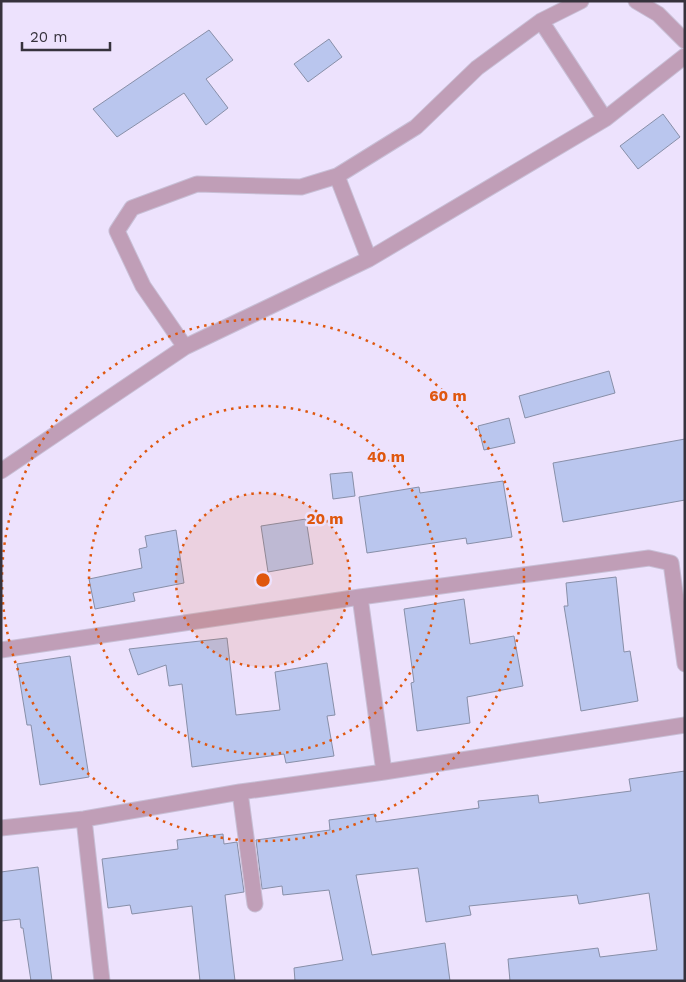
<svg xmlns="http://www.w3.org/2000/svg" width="686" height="982" font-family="'Work Sans',sans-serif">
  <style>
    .building { fill: #bac6ee; stroke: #888fa8 }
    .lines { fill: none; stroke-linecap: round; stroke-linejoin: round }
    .minor-casing { stroke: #c8bfd6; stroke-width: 17 }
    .minor { stroke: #c09eb7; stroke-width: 15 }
    .ring { fill: none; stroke: #df570e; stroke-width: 2.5; stroke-dasharray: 2.5 5 }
    .centre { fill: #df570e; stroke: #ede2fd; stroke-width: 2.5 }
    .ring-label { font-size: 15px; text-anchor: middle; font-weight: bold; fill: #df570e; stroke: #ede2fd; stroke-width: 5; stroke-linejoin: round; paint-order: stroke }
  </style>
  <rect width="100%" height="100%" fill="#ede2fd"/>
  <path class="building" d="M 209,30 L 233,60 L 206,79 L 228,108 L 206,125 L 184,93 L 117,137 L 93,109 Z
    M 329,39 L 342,57 L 308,82 L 294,64 Z
    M 663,114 L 680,137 L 638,169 L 620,146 Z
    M 609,371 L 615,393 L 525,418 L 519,396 Z
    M 509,418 L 515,443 L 484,450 L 478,426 Z
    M 685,439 L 685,500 L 563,522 L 553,463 Z
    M 352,472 L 355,496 L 333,499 L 330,474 Z
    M 503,481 L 512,537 L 467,544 L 466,538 L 367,553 L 359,497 L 419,487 L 420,493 Z
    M 306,519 L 313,564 L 268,572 L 261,526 Z
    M 176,530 L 184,583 L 133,593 L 135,601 L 95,609 L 89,579 L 142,568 L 139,549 L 147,547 L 145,536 Z
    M 616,577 L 624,652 L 630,651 L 638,701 L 581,711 L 564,606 L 568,606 L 566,583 Z
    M 464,599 L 470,644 L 514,636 L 523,686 L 467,697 L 470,723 L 417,731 L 411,683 L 414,682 L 404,609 Z
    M 227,638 L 236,715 L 280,710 L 275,672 L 327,663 L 335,715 L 327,716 L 334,756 L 286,763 L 284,754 L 192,767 L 182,684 L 169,686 L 166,665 L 138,675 L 129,649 Z
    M 70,656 L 89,777 L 40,785 L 31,725 L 27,725 L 17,664 Z
    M 685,771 L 685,981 L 510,981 L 508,959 L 598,948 L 600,957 L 657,950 L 649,893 L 579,904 L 577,895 L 469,906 L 471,915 L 426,922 L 418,868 L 356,875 L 372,955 L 445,943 L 450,981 L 295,981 L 294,968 L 343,960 L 329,890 L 283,895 L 282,886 L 262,889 L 256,840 L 330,830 L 329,820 L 375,814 L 376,822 L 479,808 L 478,801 L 538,795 L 539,803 L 631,791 L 629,779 Z
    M 223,834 L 224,844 L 237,842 L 244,892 L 225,895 L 235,981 L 200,981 L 192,906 L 132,914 L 130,905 L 108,908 L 102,859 L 178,849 L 177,840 Z
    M 38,867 L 52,981 L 31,981 L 23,928 L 21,928 L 20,919 L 1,921 L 1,872 Z"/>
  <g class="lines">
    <g class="minor-casing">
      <path id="minor" d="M 636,1 L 658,14 L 685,41
        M 541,21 L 605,119
        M 337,176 L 369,259
        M 185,347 L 143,286 L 117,231 L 132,208 L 197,184 L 301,187 L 337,176 L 416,127 L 477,68 L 541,21 L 581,1
        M 1,471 L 185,347 L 369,259 L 605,119 L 685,56
        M 360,597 L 384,772
        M 1,650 L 360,597 L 649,558 L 671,563 L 685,664
        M 240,792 L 255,904
        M 84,819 L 102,981
        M 1,828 L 84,819 L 240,792 L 384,772 L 685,725"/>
    </g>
    <use href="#minor" class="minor"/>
  </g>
  <circle cx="263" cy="580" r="87" fill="#df570e" fill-opacity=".12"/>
  <g class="ring">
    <circle cx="263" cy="580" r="87"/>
    <circle cx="263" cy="580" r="174"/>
    <circle cx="263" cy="580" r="261"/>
  </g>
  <circle cx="263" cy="580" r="8" class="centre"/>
  <g class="ring-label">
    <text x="448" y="401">60 m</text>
    <text x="386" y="462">40 m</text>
    <text x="325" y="524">20 m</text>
  </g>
  <rect width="686" height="982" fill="none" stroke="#36323c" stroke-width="5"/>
  <path d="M22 42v8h88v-8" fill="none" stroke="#36323c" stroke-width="2.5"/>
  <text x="30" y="42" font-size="15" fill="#36323c" stroke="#ede2fd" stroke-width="4" paint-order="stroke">20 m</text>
</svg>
